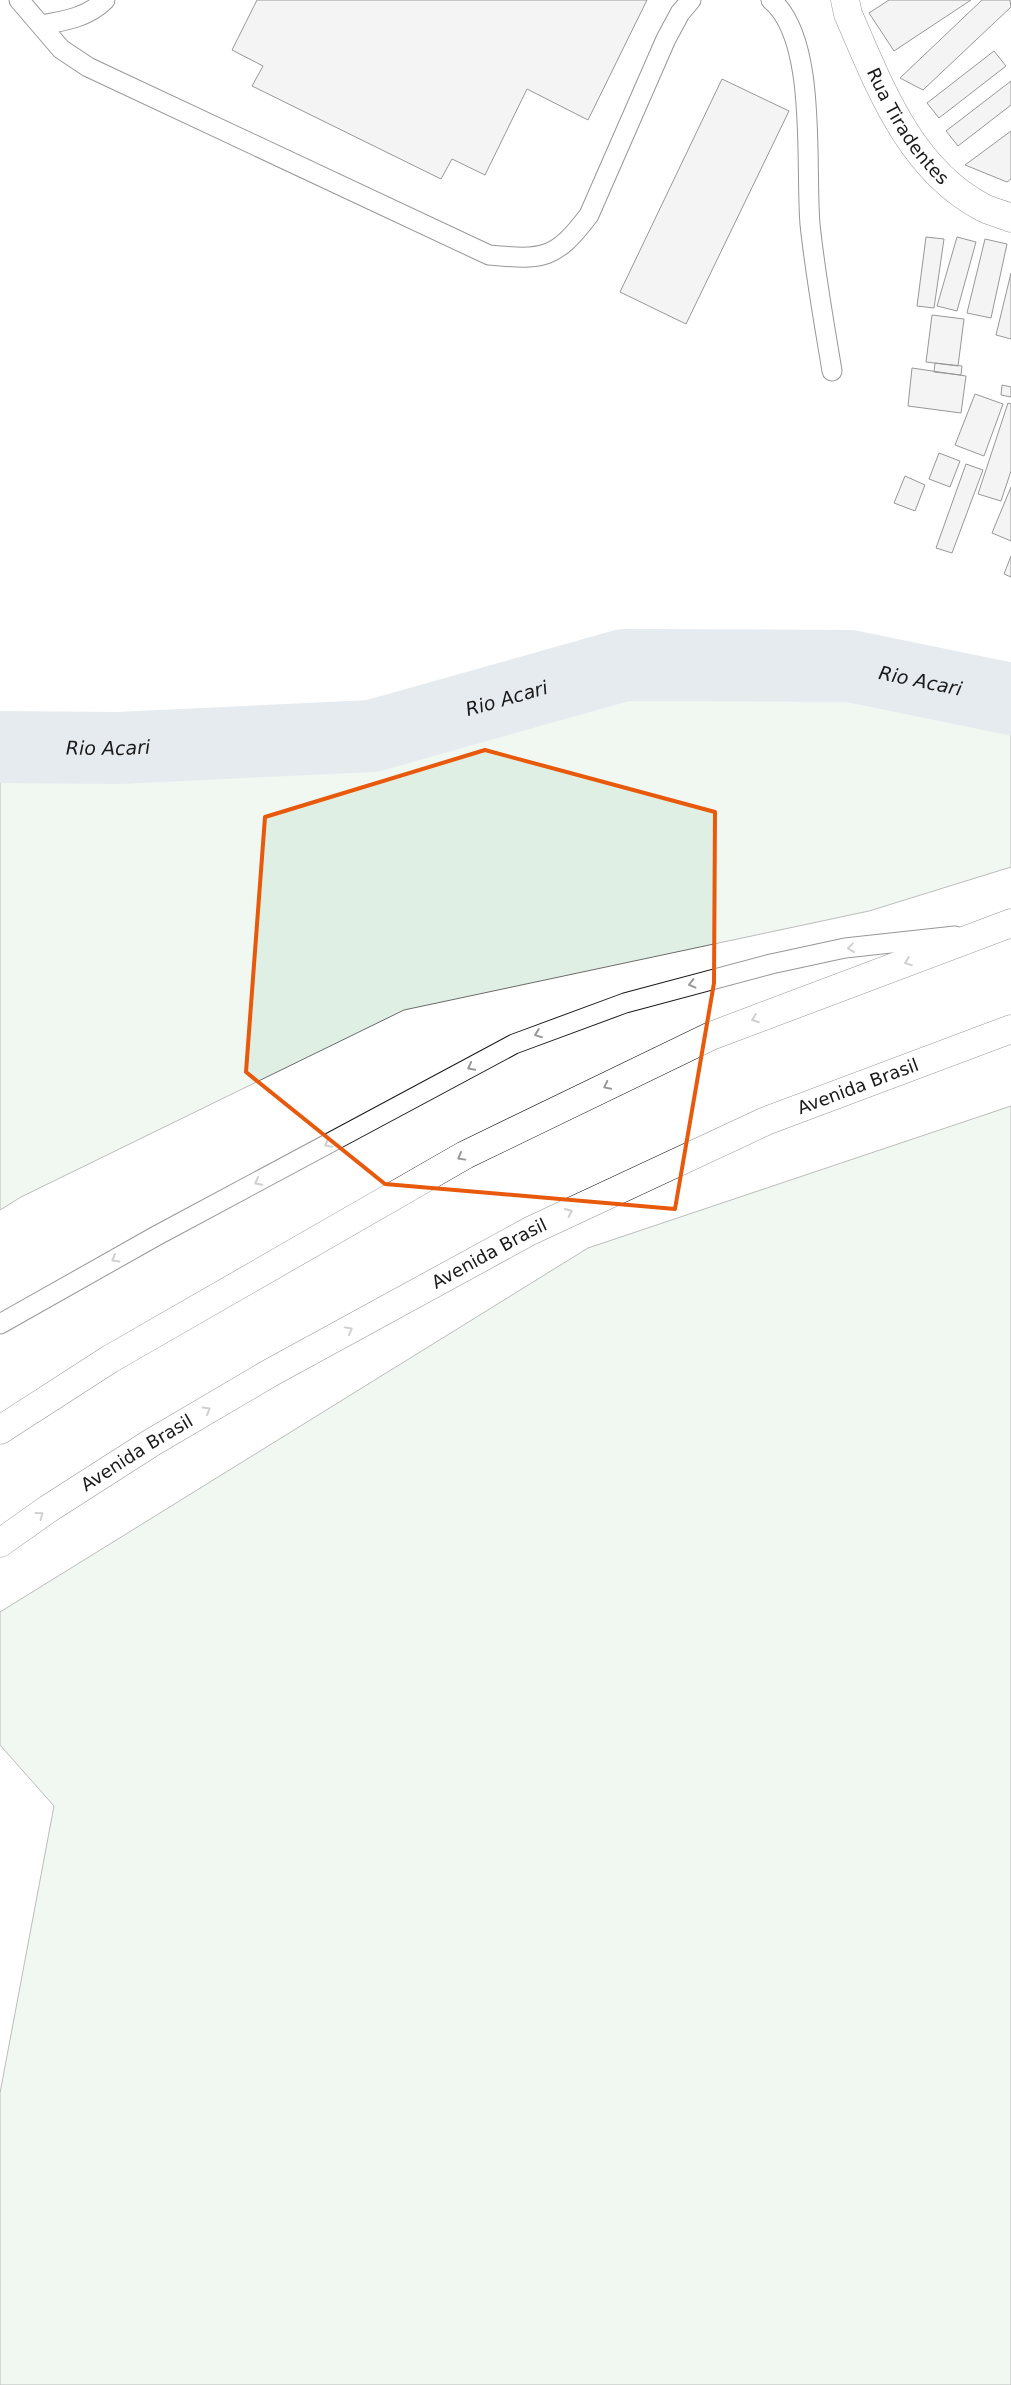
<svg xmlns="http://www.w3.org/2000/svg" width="1011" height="2385" font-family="'DejaVu Sans',sans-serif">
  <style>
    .green { fill: #e0efe3; stroke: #6a6a6a }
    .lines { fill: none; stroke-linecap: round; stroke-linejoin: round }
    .river { stroke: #c6d2dc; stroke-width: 72 }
    .building { fill: #e6e6e6; stroke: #1a1a1a }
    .service-casing { stroke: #1a1a1a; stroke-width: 21 }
    .minor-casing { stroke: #1a1a1a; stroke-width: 29 }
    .motorway-casing { stroke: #1a1a1a; stroke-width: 29 }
    .service { stroke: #fff; stroke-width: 19 }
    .minor { stroke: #fff; stroke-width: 28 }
    .motorway { stroke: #fff; stroke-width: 28 }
    .oneway { stroke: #989898 }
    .marked { fill: none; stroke: #e8590c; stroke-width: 4; stroke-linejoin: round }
    .labels { text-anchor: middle; stroke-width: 4; stroke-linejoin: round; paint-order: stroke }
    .street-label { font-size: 18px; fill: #1a1a1a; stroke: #fff }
    .water-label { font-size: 19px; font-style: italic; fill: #1a1a1a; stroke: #fff }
  </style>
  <rect width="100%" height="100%" fill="#fff"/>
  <path class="green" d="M 630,686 L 848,688 L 1011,724 L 1011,867 L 869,911 L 404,1010 L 21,1197 L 0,1210 L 0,766 L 373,754 Z
    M 1011,1106 L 1011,2385 L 0,2385 L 0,2093 L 54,1806 L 0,1745 L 0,1612 L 588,1248 Z"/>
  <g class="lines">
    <path class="river" id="s1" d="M 0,747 L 118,748 L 372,736 L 624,665 L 850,666 L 1011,699"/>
  </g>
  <path class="building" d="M 257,0 L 647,0 L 588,120 L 527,89 L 485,175 L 452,159 L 441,179 L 252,86 L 263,66 L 232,50 Z
    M 889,0 L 971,0 L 894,51 L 869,13 Z
    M 982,0 L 1010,0 L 1011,7 L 923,90 L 900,78 Z
    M 994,51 L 1006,66 L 939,118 L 927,103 Z
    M 722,79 L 789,111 L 686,324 L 620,292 Z
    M 1011,81 L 1011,105 L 958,146 L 946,131 Z
    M 1011,131 L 1011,179 L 1007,182 L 965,165 Z
    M 926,237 L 944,239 L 934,308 L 917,306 Z
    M 957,237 L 976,242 L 957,311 L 937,306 Z
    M 985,239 L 1007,244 L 991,318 L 967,313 Z
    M 1011,273 L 1011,339 L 996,335 Z
    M 932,315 L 964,319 L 958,366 L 926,362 Z
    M 935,363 L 962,366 L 961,375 L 934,372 Z
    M 912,368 L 966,376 L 961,413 L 908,406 Z
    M 1002,385 L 1011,387 L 1011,397 L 1001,395 Z
    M 975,394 L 1003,404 L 984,456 L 955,445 Z
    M 1008,403 L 1011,404 L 1011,471 L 1001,501 L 978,494 Z
    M 939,453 L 960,461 L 950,487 L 929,479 Z
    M 966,464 L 983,470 L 952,553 L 936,548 Z
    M 905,476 L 925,485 L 915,511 L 894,503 Z
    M 1011,487 L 1011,541 L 992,533 Z
    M 1011,556 L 1011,577 L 1004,574 Z"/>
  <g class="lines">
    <g class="service-casing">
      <path id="service" d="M 19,0 L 61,49 L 88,67 L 489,255 C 543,260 555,260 589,215 L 666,39 L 680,13 L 691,0
        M 771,0 C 818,39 805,166 810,224 C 815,273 824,322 832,371
        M 41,25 C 65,21 88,17 105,0
        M 0,1324 L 156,1236 L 514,1044 L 625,1003 L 771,964 L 845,948 L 955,936"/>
    </g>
    <g class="minor-casing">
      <g id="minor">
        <path id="s2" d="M 845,0 L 848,14 C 879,85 909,168 982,207 C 991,212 1002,214 1011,218"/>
      </g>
    </g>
    <g class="motorway-casing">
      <g id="motorway">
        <path d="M 0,1430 L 110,1359 L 465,1155 L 711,1036 L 1011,923"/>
        <path id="s3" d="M 0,1543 L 48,1509 L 151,1443 L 270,1373 L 530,1231 L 766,1121 L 1011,1029"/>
      </g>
    </g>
    <use href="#service" class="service"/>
    <use href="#minor" class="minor"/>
    <use href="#motorway" class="motorway"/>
  </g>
  <defs><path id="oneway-chevron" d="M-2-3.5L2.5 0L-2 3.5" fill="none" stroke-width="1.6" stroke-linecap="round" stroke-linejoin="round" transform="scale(1.25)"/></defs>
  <g class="oneway">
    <use href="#oneway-chevron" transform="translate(851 948) rotate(173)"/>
    <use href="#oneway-chevron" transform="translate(908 962) rotate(159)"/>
    <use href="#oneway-chevron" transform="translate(692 984) rotate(166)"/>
    <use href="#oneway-chevron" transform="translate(755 1019) rotate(160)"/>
    <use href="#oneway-chevron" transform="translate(538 1034) rotate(159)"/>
    <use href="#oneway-chevron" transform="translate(471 1067) rotate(152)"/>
    <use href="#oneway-chevron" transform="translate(607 1086) rotate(154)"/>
    <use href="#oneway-chevron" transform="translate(328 1144) rotate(152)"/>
    <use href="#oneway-chevron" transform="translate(461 1157) rotate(151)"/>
    <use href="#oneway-chevron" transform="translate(258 1182) rotate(152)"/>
    <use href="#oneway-chevron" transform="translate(569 1212) rotate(-25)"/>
    <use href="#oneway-chevron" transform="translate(115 1259) rotate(150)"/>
    <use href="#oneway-chevron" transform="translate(349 1330) rotate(-29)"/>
    <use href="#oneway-chevron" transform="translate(207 1410) rotate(-30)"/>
    <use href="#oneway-chevron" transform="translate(40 1515) rotate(-36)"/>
  </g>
  <path d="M0 0H1011V2385H0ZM 485,750 L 715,812 L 714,983 L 675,1209 L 385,1184 L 246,1072 L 265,817 Z" fill="#fff" fill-opacity=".55" fill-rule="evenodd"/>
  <path class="marked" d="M 485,750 L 715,812 L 714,983 L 675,1209 L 385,1184 L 246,1072 L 265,817 Z"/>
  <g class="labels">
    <g class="street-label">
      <text dy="6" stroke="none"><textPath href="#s2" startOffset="142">Rua Tiradentes</textPath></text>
      <text dy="6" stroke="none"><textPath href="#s3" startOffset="974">Avenida Brasil</textPath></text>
      <text dy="6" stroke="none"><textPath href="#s3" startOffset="569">Avenida Brasil</textPath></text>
      <text dy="6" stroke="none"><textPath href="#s3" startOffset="164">Avenida Brasil</textPath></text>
    </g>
    <g class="water-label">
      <text dy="7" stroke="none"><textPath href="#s1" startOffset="932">Rio Acari</textPath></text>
      <text dy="7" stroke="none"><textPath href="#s1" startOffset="512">Rio Acari</textPath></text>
      <text dy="7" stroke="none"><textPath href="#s1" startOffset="108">Rio Acari</textPath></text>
    </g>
  </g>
</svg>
